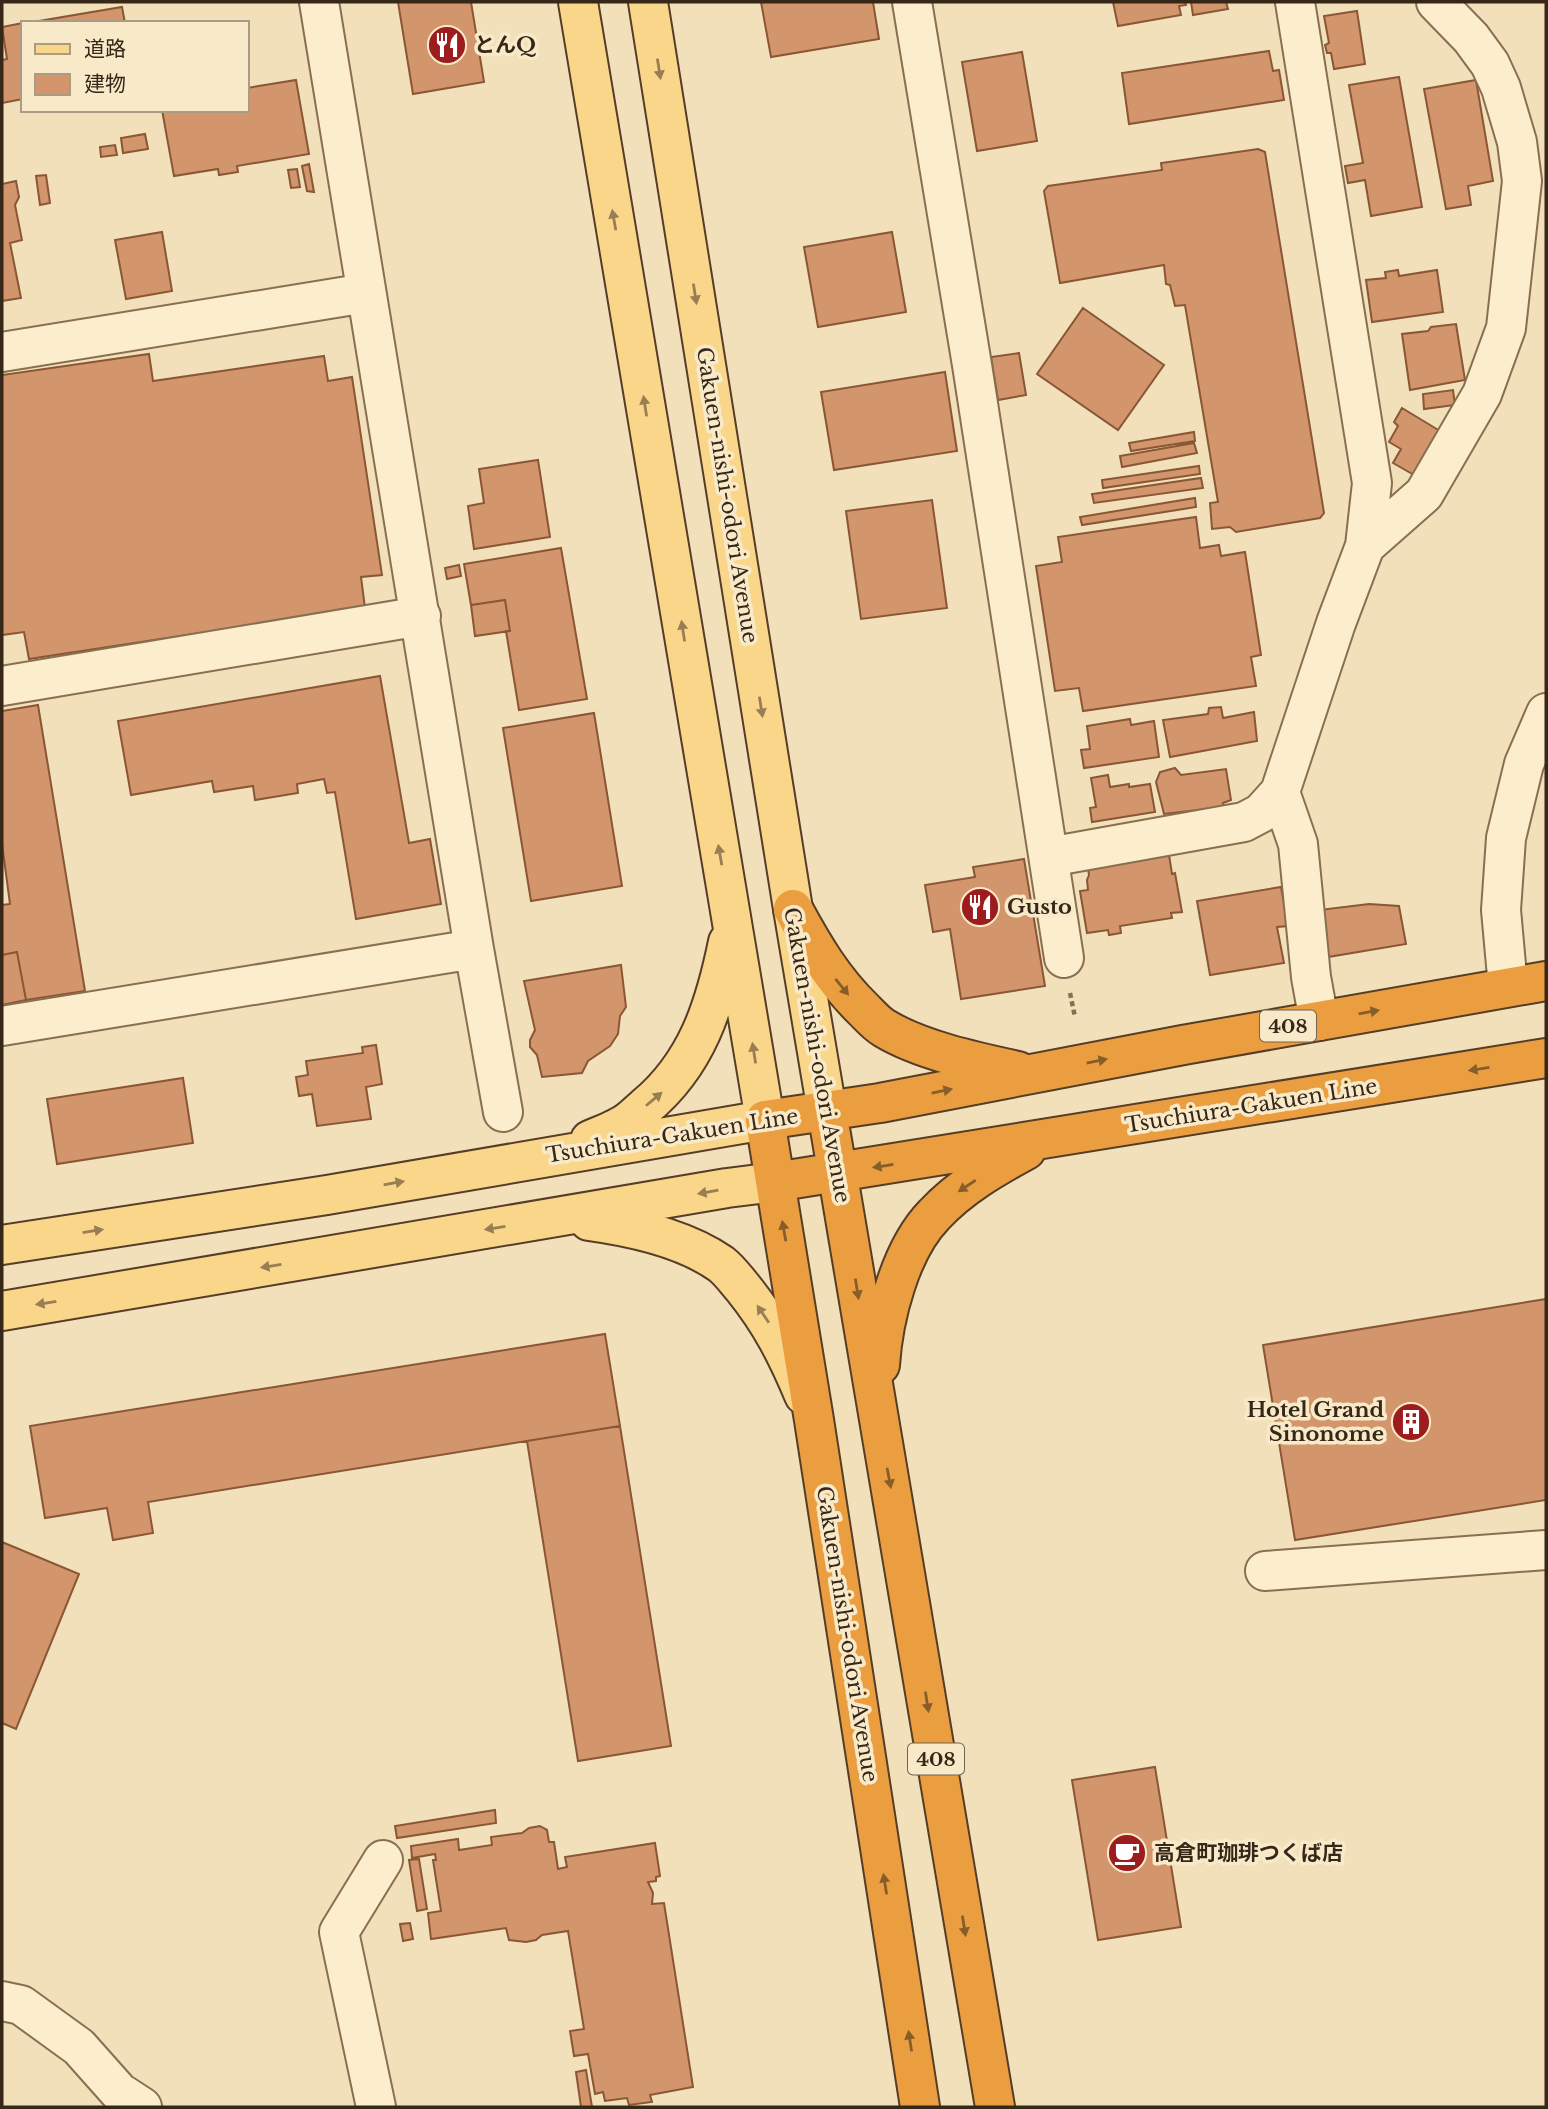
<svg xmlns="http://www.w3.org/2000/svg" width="1548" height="2109" font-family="'Libre Baskerville','Noto Sans JP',serif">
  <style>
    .building { fill: #d3956b; stroke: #8a5736; stroke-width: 2 }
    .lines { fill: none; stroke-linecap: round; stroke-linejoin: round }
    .minor-casing { stroke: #896f52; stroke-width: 42 }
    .major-casing { stroke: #553d28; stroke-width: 42 }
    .highway-casing { stroke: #553d28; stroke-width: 42 }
    .path { stroke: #896f52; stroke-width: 4.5; stroke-dasharray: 5 3.5; stroke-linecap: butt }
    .minor { stroke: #fcedcc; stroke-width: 38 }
    .major { stroke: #fad68b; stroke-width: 38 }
    .highway { stroke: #eb9e3f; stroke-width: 38 }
    .oneway { fill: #987e52 }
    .oneway2 { fill: #875d2a }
    .labels { text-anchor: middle; stroke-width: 7; stroke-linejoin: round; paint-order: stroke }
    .shield { fill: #f8eac9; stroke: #70624e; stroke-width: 2 }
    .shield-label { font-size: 19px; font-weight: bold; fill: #362719 }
    .poi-label { font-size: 21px; font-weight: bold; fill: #362719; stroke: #f8eac9; text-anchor: start }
    .street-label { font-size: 21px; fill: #362719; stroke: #f8eac9 }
  </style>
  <rect width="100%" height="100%" fill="#f1e0b9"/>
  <path class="building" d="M 398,2 L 471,2 L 484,82 L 413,94 Z
    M 761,2 L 873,2 L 879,39 L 771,57 Z
    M 1113,2 L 1185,2 L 1186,5 L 1179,6 L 1181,15 L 1118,26 Z
    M 1191,2 L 1226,2 L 1228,9 L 1193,15 Z
    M 122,7 L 125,23 L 27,23 Z
    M 1357,11 L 1365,64 L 1334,69 L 1331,53 L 1327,53 L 1325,45 L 1329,43 L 1324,16 Z
    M 23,23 L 23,99 L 2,103 L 2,60 L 7,59 L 2,27 Z
    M 1269,51 L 1273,71 L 1279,70 L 1284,100 L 1129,124 L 1122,73 Z
    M 1022,52 L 1037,141 L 977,151 L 962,62 Z
    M 1399,77 L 1422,207 L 1371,216 L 1365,180 L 1348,183 L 1345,166 L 1363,163 L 1349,85 Z
    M 296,80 L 309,154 L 237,166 L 238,172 L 219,175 L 218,169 L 174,176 L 162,110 L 247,110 L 247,88 Z
    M 1476,80 L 1493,181 L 1468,186 L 1471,205 L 1446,209 L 1424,89 Z
    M 145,134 L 148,149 L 123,153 L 121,138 Z
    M 115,145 L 117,155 L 101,157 L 100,147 Z
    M 1258,149 L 1265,152 L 1324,513 L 1320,518 L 1236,532 L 1230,527 L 1212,529 L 1210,503 L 1218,502 L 1185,305 L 1175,306 L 1170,285 L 1166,284 L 1164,265 L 1060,283 L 1044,191 L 1048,186 L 1162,170 L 1161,163 Z
    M 309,164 L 314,192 L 307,191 L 302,166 Z
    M 297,169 L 300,187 L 291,188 L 288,170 Z
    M 46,175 L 50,203 L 40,205 L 36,176 Z
    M 16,181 L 19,197 L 15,205 L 22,240 L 10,243 L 21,298 L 2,301 L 2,184 Z
    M 162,232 L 172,291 L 126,299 L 115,240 Z
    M 892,232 L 906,312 L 818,327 L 804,247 Z
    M 1398,270 L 1399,276 L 1437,270 L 1443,312 L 1372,322 L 1366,280 L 1386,278 L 1385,272 Z
    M 1083,308 L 1164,365 L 1118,430 L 1037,374 Z
    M 1456,324 L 1465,380 L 1410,390 L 1402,334 L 1428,331 L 1431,327 Z
    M 1019,353 L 1026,395 L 998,400 L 991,357 Z
    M 149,354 L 153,381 L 324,356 L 328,381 L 352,377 L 382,575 L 361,577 L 365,608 L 29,659 L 24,632 L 2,635 L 2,375 Z
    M 945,372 L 957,451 L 834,470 L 821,392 Z
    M 1453,390 L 1455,405 L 1424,409 L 1423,394 Z
    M 1402,408 L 1440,431 L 1414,475 L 1393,463 L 1401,449 L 1389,442 L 1398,426 L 1394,422 Z
    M 1194,432 L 1195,441 L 1131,451 L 1129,443 Z
    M 1194,443 L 1197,453 L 1122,467 L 1120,456 Z
    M 538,460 L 550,537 L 474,549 L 468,506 L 484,503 L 479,469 Z
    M 1199,466 L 1200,474 L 1103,488 L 1102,480 Z
    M 1201,478 L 1203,488 L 1094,503 L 1092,494 Z
    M 1195,498 L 1196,507 L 1082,525 L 1080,517 Z
    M 932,500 L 947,608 L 861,619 L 846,511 Z
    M 1196,517 L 1200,548 L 1219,545 L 1221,556 L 1245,552 L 1261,655 L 1251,657 L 1256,686 L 1083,711 L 1079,688 L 1055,691 L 1036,566 L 1062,562 L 1058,537 Z
    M 561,548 L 587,699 L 519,710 L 506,631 L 510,631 L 505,600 L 471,605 L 464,564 Z
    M 459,565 L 461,576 L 447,579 L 445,568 Z
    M 505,600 L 510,631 L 475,636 L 471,605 Z
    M 380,676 L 409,843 L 430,839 L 441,904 L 356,919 L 335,792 L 327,793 L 324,779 L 297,784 L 298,793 L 255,800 L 253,786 L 214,792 L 212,781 L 131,795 L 118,721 Z
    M 38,705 L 85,991 L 26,1000 L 17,952 L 2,955 L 2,905 L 10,904 L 2,844 L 2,711 Z
    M 1221,707 L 1223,718 L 1254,712 L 1257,741 L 1170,757 L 1163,720 L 1208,714 L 1209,708 Z
    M 594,713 L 622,886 L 531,901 L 503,728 Z
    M 1130,719 L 1131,725 L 1154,721 L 1159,757 L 1084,768 L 1081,750 L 1090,749 L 1087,726 Z
    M 1175,768 L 1181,775 L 1226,769 L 1231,800 L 1223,803 L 1223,807 L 1164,814 L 1156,782 L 1160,772 Z
    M 1108,775 L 1110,787 L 1129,784 L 1129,787 L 1150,784 L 1155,812 L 1092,822 L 1090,808 L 1096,807 L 1091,778 Z
    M 1169,855 L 1172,874 L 1175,873 L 1182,912 L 1171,913 L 1172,918 L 1120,926 L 1121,933 L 1109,935 L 1108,930 L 1087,933 L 1080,891 L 1088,890 L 1087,880 L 1089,875 L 1088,868 Z
    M 1024,859 L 1045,986 L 961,999 L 950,929 L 933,932 L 925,885 L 975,877 L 973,867 Z
    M 1281,887 L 1288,926 L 1277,927 L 1284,963 L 1210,975 L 1197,901 Z
    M 1369,904 L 1399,906 L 1406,944 L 1328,957 L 1319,910 Z
    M 17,952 L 26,1000 L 2,1005 L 2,955 Z
    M 621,965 L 626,1007 L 620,1016 L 618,1034 L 610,1046 L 588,1061 L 582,1073 L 542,1077 L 537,1055 L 530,1047 L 530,1040 L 535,1030 L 524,981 Z
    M 376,1045 L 382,1084 L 366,1087 L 371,1119 L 317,1126 L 312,1094 L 299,1096 L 296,1077 L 308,1075 L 306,1061 L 363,1053 L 362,1047 Z
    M 183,1078 L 193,1143 L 57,1164 L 47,1099 Z
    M 1546,1299 L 1546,1500 L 1295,1540 L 1263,1345 Z
    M 605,1334 L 620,1426 L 148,1502 L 153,1533 L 113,1540 L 107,1508 L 45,1518 L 30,1426 Z
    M 620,1426 L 671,1746 L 578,1761 L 527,1441 Z
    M 2,1542 L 79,1574 L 16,1729 L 2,1723 Z
    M 1155,1767 L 1181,1927 L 1098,1940 L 1072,1780 Z
    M 495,1810 L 496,1823 L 397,1838 L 395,1826 Z
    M 540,1826 L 547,1830 L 549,1842 L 554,1842 L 558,1869 L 567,1867 L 565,1857 L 655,1843 L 660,1876 L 656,1877 L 656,1881 L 648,1882 L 653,1893 L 652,1904 L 664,1903 L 693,2087 L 650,2095 L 652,2102 L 629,2105 L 627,2098 L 605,2101 L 603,2092 L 595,2094 L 588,2054 L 574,2056 L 570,2031 L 584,2029 L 568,1931 L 542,1935 L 536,1940 L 526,1942 L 509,1940 L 506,1928 L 431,1939 L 428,1913 L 441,1911 L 433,1860 L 436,1860 L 435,1854 L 412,1858 L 411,1846 L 458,1839 L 459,1850 L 492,1845 L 491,1837 L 522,1833 L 529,1828 Z
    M 419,1859 L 427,1909 L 417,1911 L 409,1860 Z
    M 410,1923 L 413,1939 L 403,1941 L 400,1924 Z
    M 586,2070 L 592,2107 L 581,2107 L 576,2072 Z"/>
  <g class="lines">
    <g class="minor-casing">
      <path id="minor" d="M 319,2 L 474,949 L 503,1112
        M 912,2 L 972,365 L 1064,958
        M 2,352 L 366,293
        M 1365,546 L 1424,494 L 1482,394 L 1506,328 L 1522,181 L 1517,142 L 1501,88 L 1490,64 L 1471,38 L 1436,2
        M 2,686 L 421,616
        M 1280,792 L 1298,844 L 1311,977 L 1319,1021
        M 1049,857 L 1244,822 L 1261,813 L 1280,792 L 1336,623 L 1365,546 L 1372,483 L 1295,2
        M 1508,987 L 1501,910 L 1506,838 L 1524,764 L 1546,713
        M 2,1026 L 474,949
        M 1265,1571 L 1546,1550
        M 2,2001 L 21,2005 L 79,2047 L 119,2092 L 142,2107
        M 376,2107 L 339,1932 L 383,1860"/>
    </g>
    <g class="major-casing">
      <path id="major" d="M 648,2 L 793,909 L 827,1111
        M 590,1140 C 599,1136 610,1132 619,1127 C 629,1123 637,1114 645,1107 C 697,1064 715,1006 728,942
        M 589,1221 C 633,1227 684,1238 721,1264 C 730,1271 736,1280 743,1288 C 771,1323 787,1354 804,1395
        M 2,1245 L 327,1195 L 765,1120 L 578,2
        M 2,1311 L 727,1188 L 775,1182"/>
    </g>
    <g class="highway-casing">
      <path id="highway" d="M 793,909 C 813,946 833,980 864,1010 C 870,1016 877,1024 884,1028 C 920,1050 976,1062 1018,1071
        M 827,1111 L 995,2107
        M 775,1182 L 1546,1058
        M 880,1365 C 883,1318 900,1250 934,1215 C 960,1187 993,1168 1026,1150
        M 920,2107 L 814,1420 L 765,1120 L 880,1103 L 1183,1045 L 1546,981"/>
    </g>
    <path class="path" d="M 1070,993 L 1075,1017"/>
    <use href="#minor" class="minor"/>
    <use href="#major" class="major"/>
    <use href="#highway" class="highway"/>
  </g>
  <defs><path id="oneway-solid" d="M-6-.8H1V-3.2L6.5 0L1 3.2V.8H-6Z" transform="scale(1.75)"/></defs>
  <g class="oneway">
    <use href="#oneway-solid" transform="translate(659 69) rotate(81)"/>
    <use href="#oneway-solid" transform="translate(614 220) rotate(-100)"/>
    <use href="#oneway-solid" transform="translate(695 294) rotate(81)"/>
    <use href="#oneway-solid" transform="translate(645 406) rotate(-99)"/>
    <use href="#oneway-solid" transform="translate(683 631) rotate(-99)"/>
    <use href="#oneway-solid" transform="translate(761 707) rotate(81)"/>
    <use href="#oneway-solid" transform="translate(720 855) rotate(-100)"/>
    <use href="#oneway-solid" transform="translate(754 1053) rotate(-99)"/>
    <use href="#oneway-solid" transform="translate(654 1099) rotate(-40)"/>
    <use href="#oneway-solid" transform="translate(394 1183) rotate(-10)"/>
    <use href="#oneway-solid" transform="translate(708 1192) rotate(170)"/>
    <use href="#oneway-solid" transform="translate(495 1228) rotate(171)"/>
    <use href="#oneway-solid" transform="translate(93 1231) rotate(-9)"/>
    <use href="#oneway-solid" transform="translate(271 1266) rotate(171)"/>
    <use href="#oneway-solid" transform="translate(46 1303) rotate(171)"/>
    <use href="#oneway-solid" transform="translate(763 1314) rotate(-124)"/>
  </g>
  <g class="oneway2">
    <use href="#oneway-solid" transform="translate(842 987) rotate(51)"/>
    <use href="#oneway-solid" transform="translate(1369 1012) rotate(-10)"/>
    <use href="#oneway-solid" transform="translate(1097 1061) rotate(-11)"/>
    <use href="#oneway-solid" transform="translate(1479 1069) rotate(171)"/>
    <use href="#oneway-solid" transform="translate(942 1091) rotate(-11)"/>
    <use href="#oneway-solid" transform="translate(883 1166) rotate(171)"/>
    <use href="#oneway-solid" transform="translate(967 1186) rotate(146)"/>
    <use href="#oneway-solid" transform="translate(784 1231) rotate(-100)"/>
    <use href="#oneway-solid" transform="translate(857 1289) rotate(81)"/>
    <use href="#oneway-solid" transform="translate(889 1478) rotate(79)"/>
    <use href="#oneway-solid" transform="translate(927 1702) rotate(81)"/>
    <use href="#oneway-solid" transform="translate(885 1884) rotate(-99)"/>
    <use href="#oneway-solid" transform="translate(964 1926) rotate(81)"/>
    <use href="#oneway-solid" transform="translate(910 2041) rotate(-99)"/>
  </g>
  <defs>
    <g id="restaurant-disc" transform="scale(2.0125)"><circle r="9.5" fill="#9d1d1f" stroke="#f8eac9"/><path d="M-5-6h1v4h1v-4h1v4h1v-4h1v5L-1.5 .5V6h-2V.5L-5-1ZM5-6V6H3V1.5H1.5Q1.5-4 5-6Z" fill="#fff"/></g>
    <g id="building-disc" transform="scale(2.0125)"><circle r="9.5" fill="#9d1d1f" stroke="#f8eac9"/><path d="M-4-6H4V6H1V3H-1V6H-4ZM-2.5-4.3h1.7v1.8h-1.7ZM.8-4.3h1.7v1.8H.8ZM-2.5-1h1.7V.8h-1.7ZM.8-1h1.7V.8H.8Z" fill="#fff"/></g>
    <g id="cafe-disc" transform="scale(2.0125)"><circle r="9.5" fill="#9d1d1f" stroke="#f8eac9"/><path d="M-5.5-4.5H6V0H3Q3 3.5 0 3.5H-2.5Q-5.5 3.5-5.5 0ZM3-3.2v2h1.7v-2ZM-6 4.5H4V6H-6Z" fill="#fff"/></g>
  </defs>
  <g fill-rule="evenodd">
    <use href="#restaurant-disc" x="447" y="45"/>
    <use href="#restaurant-disc" x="980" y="907"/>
    <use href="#building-disc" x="1411" y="1422"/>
    <use href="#cafe-disc" x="1127" y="1853"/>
  </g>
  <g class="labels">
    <g class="shield">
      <rect x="1260" y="1010.5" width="56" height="31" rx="5"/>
      <rect x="908" y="1743.5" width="56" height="31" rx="5"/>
    </g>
    <g class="shield-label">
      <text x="1288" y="1033">408</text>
      <text x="936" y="1766">408</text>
    </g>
    <g class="poi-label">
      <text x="474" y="52">とんQ</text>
      <text x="1007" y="914">Gusto</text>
      <text x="1384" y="1417" text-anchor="end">Hotel Grand<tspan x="1384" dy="24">Sinonome</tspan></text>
      <text x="1154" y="1860">高倉町珈琲つくば店</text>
    </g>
    <g class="street-label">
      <text transform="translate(727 495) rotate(81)" y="7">Gakuen-nishi-odori Avenue</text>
      <text transform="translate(817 1055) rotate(80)" y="7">Gakuen-nishi-odori Avenue</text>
      <text transform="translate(1251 1106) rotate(-9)" y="7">Tsuchiura-Gakuen Line</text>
      <text transform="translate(672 1136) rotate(-9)" y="7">Tsuchiura-Gakuen Line</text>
      <text transform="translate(847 1634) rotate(81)" y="7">Gakuen-nishi-odori Avenue</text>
    </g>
  </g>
  <rect width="1548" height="2109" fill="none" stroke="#362719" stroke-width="7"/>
  <rect x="21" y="21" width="228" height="91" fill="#f8eac9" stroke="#aa9c83" stroke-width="2"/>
  <rect x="35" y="44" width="35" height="10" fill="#fad68b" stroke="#aa9c83" stroke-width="2"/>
  <text x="84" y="56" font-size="21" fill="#362719">道路</text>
  <rect x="35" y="74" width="35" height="21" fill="#d3956b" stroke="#aa9c83" stroke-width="2"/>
  <text x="84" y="91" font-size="21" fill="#362719">建物</text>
</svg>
